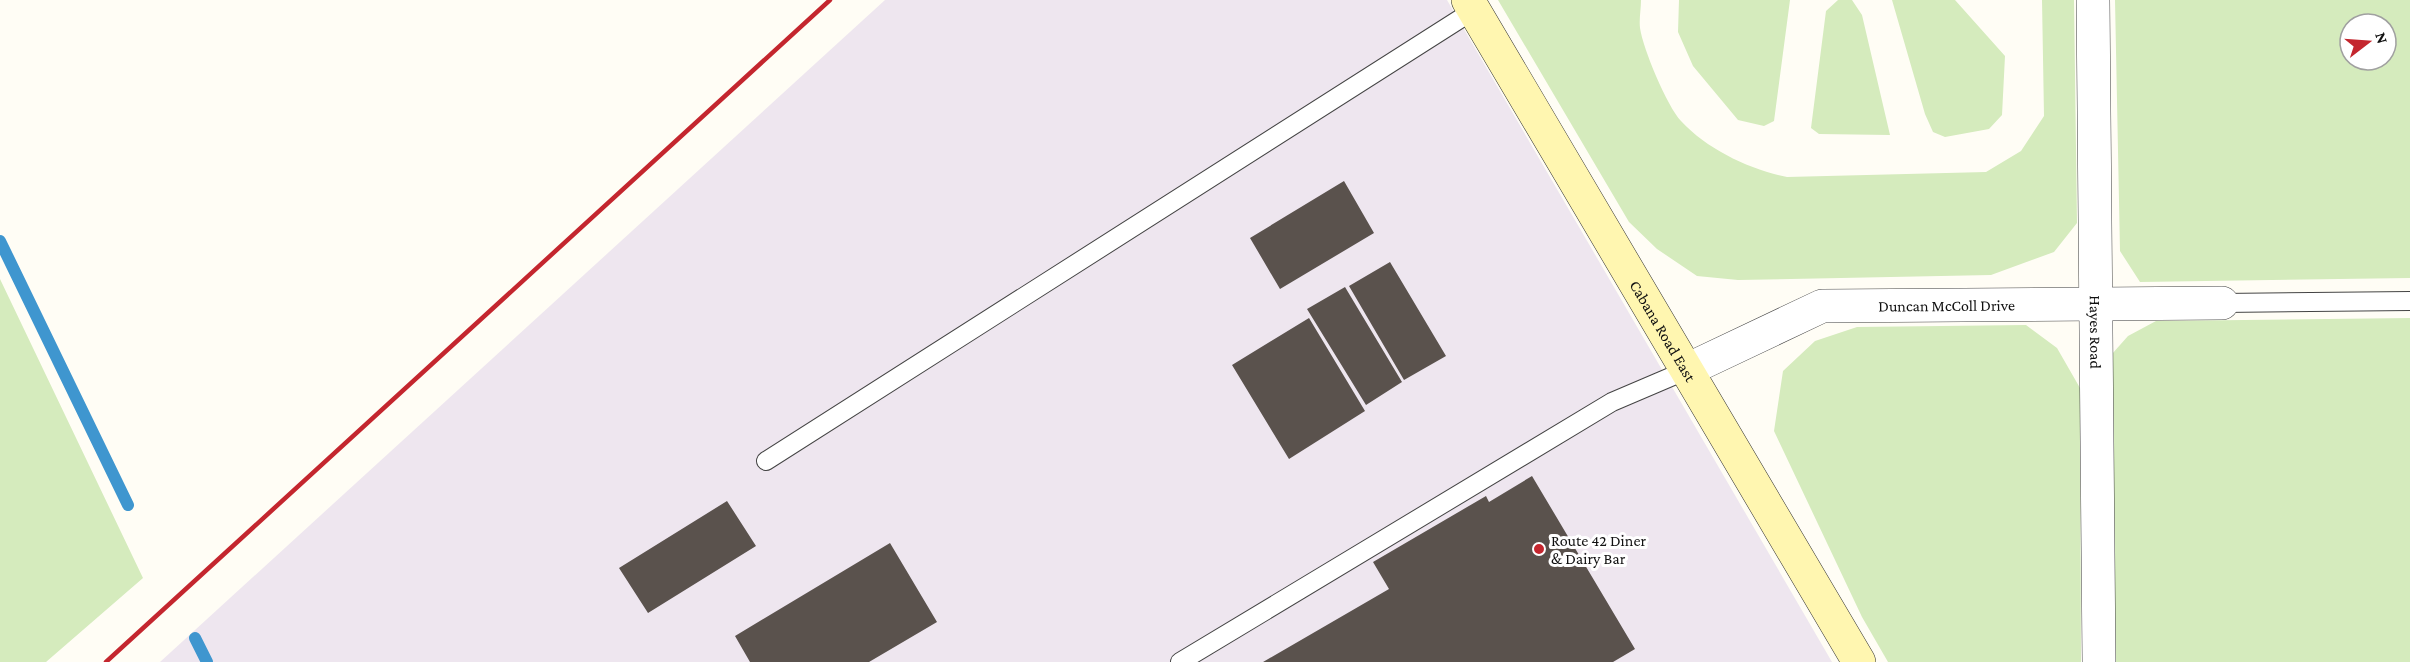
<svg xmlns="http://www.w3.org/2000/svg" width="2410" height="662" font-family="'Crimson Pro',serif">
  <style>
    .industrial { fill: #eee6ef }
    .green { fill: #d5ebbd; fill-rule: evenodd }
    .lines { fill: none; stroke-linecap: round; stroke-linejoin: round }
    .stream { stroke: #3f96cf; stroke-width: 12 }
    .building { fill: #5a524d }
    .lane-casing { stroke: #444; stroke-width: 20 }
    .street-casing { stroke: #444; stroke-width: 34 }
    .secondary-casing { stroke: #333; stroke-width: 34 }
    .lane { stroke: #fff; stroke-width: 18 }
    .street { stroke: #fff; stroke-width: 33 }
    .secondary { stroke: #fff6b0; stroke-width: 33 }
    .rail { stroke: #c4262e; stroke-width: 4.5 }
    .poi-dot { fill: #c4262e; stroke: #fff; stroke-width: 2 }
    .labels { text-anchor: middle; stroke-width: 6; stroke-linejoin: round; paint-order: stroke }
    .street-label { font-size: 16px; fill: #111; stroke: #fff }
    .poi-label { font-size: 16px; fill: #111; stroke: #fff; text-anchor: start }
  </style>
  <rect width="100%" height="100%" fill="#fffdf5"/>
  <path class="industrial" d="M 885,0 L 1447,0 L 1832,662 L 160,662 Z"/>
  <path class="green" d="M 1498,0 L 1641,0 C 1641,9 1639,19 1640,28 C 1643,49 1667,106 1681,121 C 1708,150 1749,169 1787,177 L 1986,172 L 2021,151 L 2044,116 L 2042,0 L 2074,0 L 2077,223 L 2054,252 L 1991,275 L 1738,280 L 1697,276 L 1657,249 L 1629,222 Z
    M 1679,0 L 1790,0 L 1774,121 L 1764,126 L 1738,120 L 1693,66 L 1678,32 Z
    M 1838,0 L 1852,0 L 1862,15 L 1890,135 L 1819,134 L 1811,128 L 1826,11 Z
    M 1892,0 L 1955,0 L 2005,56 L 2002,115 L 1989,129 L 1945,137 L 1933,132 L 1925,114 Z
    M 2115,0 L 2410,0 L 2410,278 L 2140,282 L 2120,251 ZM 2350,24 L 2386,24 L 2386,60 L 2350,60 Z
    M 0,279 L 143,578 L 46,662 L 0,662 Z
    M 2410,318 L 2410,662 L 2114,662 L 2112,354 L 2128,336 L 2156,321 Z
    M 2026,325 L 2057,348 L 2080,388 L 2081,662 L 1888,662 L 1862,617 L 1774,431 L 1783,371 L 1815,341 L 1857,327 Z"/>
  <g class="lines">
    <path class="stream" d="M 0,241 L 128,505
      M 195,638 L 207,662"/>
  </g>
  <path class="building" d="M 1344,181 L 1374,233 L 1280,289 L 1250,238 Z
    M 1390,262 L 1446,356 L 1404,380 L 1349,286 Z
    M 1345,287 L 1402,382 L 1366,405 L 1307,309 Z
    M 1309,318 L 1365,411 L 1289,459 L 1232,365 Z
    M 1532,476 L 1635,649 L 1613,662 L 1263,662 L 1389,589 L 1373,562 L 1486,496 L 1489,502 Z
    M 727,501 L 756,546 L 648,613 L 619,568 Z
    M 890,543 L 937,622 L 869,662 L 750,662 L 735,636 Z"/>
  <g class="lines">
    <g class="lane-casing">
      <path id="lane" d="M 2222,303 L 2410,301
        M 766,461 L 1474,10
        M 1180,662 L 1612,402 L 1687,370"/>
    </g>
    <g class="street-casing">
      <g id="street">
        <path id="s1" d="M 2093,0 L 2099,662"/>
        <path id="s2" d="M 1687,370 L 1822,306 L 2222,303"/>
      </g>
    </g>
    <g class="secondary-casing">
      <g id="secondary">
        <path id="s3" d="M 1468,0 L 1859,662"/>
      </g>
    </g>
    <use href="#lane" class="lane"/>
    <use href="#street" class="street"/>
    <use href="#secondary" class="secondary"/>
    <path class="rail" d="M 106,662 L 830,0"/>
  </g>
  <circle class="poi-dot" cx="1539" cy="549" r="6"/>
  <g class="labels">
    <g class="street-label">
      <text dy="6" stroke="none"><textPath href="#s2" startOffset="274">Duncan McColl Drive</textPath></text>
      <text dy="6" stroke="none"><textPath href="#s3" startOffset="384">Cabana Road East</textPath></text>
      <text dy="6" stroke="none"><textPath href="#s1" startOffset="332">Hayes Road</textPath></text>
    </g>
    <g class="poi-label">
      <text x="1551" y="546">Route 42 Diner<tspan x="1551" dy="18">&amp; Dairy Bar</tspan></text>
    </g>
  </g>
  <g transform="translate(2368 42) rotate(73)"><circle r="28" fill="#ffffff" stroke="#a0a0a0" stroke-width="1.5"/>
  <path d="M0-4.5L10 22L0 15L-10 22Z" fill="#c4262e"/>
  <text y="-9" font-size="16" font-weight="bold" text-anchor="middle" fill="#111111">N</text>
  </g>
</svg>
